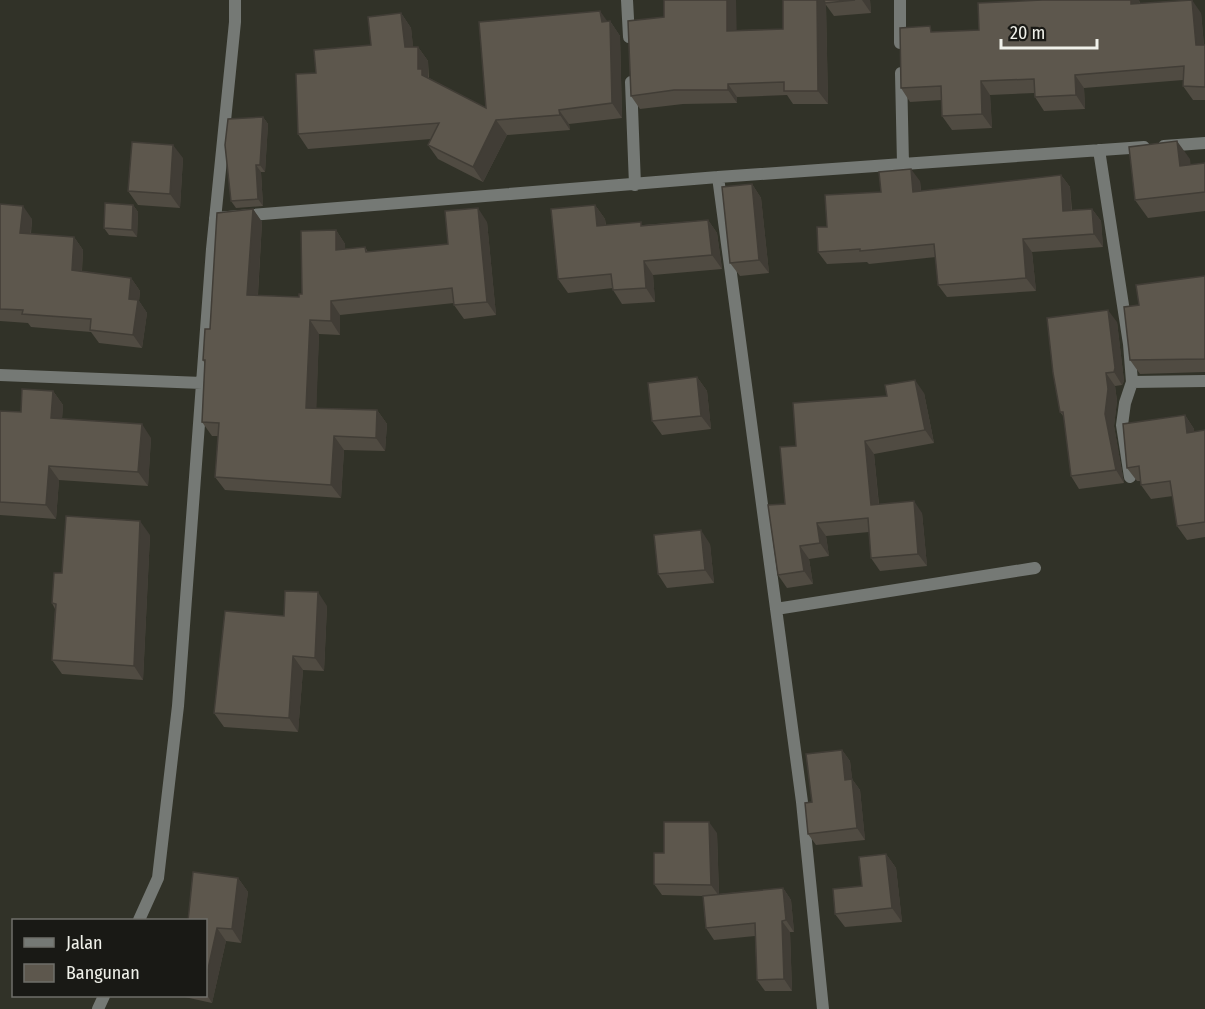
<svg xmlns="http://www.w3.org/2000/svg" width="1205" height="1009" font-family="'Fira Sans Condensed',sans-serif">
  <style>
    .lines { fill: none; stroke-linecap: round; stroke-linejoin: round }
    .street { stroke: #757975; stroke-width: 12 }
    .wall { fill: #504b42 }
    .shaded-wall { fill: #413d36 }
    .building { fill: #5d574d; stroke: #413d36; stroke-width: 1.5 }
  </style>
  <rect width="100%" height="100%" fill="#313228"/>
  <g class="lines">
    <path class="street" d="M 627,0 L 629,37
      M 900,0 L 900,43
      M 901,73 L 903,164
      M 631,82 L 635,185
      M 1164,146 L 1205,143
      M 1099,150 L 1129,344 L 1132,382 L 1125,403 L 1122,425 L 1130,477
      M 718,177 L 802,802 L 823,1009
      M 215,218 L 718,177 L 1144,147
      M 0,375 L 202,383
      M 1132,382 L 1205,381
      M 776,609 L 1035,568
      M 139,920 L 158,878 L 178,706 L 212,249 L 235,22 L 235,0
      M 98,1009 L 104,996"/>
  </g>
  <path class="wall" d="M 736,0 L 736,30 L 783,29 L 783,0 L 870,0 L 871,13 L 834,16 L 826,5 L 828,104 L 793,104 L 787,95 L 737,97 L 737,103 L 683,104 L 640,109 L 631,96 L 664,17 Z
    M 1042,0 L 1139,0 L 1140,3 L 1201,13 L 1204,45 L 1205,45 L 1205,100 L 1193,100 L 1183,86 L 1183,80 L 1084,88 L 1085,109 L 1044,111 L 1035,97 L 1034,93 L 990,95 L 992,128 L 952,130 L 942,116 L 942,100 L 910,102 L 901,88 L 935,32 L 979,30 Z
    M 401,13 L 411,28 L 413,47 L 418,47 L 428,61 L 429,78 L 486,108 L 607,22 L 610,21 L 620,36 L 622,118 L 569,124 L 570,130 L 507,135 L 483,182 L 438,159 L 428,145 L 431,139 L 308,149 L 298,134 L 316,73 L 371,45 Z
    M 263,117 L 268,124 L 265,172 L 261,172 L 263,206 L 236,208 L 231,201 Z
    M 183,158 L 180,208 L 138,205 L 128,191 Z
    M 1190,159 L 1190,165 L 1205,163 L 1205,211 L 1148,218 L 1135,200 Z
    M 1061,175 L 1070,187 L 1072,210 L 1092,209 L 1101,221 L 1103,247 L 1032,252 L 1036,291 L 947,297 L 938,285 L 936,257 L 869,264 L 867,262 L 827,264 L 818,252 L 881,192 L 920,181 L 921,191 Z
    M 752,184 L 761,198 L 769,273 L 740,276 L 730,263 Z
    M 0,204 L 32,219 L 31,234 L 74,237 L 83,250 L 82,271 L 131,278 L 140,291 L 139,301 L 147,313 L 142,348 L 99,343 L 91,332 L 31,327 L 28,323 L 0,321 Z
    M 133,205 L 138,212 L 137,237 L 109,235 L 104,228 Z
    M 595,205 L 605,219 L 606,225 L 643,225 L 708,220 L 717,233 L 722,269 L 653,275 L 655,302 L 622,304 L 613,290 L 613,288 L 568,293 L 558,279 Z
    M 253,209 L 262,222 L 258,295 L 299,297 L 302,294 L 336,230 L 345,244 L 345,249 L 365,247 L 368,252 L 448,244 L 487,222 L 496,315 L 464,319 L 454,305 L 454,303 L 340,315 L 340,335 L 319,334 L 316,408 L 377,410 L 387,424 L 385,451 L 344,450 L 341,498 L 225,490 L 215,477 L 218,436 L 212,436 L 202,422 L 205,364 L 203,360 L 210,329 Z
    M 1205,276 L 1205,372 L 1140,374 L 1130,360 L 1139,305 Z
    M 1117,322 L 1124,381 L 1122,385 L 1115,386 L 1117,401 L 1114,426 L 1124,483 L 1079,489 L 1071,476 L 1064,417 L 1060,412 Z
    M 697,377 L 707,391 L 711,429 L 662,435 L 652,421 Z
    M 53,391 L 63,405 L 62,419 L 151,438 L 148,486 L 59,480 L 56,519 L 0,515 L 0,411 L 21,412 Z
    M 924,393 L 934,443 L 874,454 L 879,504 L 922,513 L 927,566 L 880,571 L 871,558 L 869,532 L 826,536 L 829,556 L 809,559 L 813,584 L 787,588 L 778,575 L 785,504 L 796,446 Z
    M 1185,415 L 1194,429 L 1194,432 L 1205,430 L 1205,537 L 1187,540 L 1177,526 L 1173,496 L 1151,499 L 1141,485 L 1141,481 L 1137,481 L 1127,468 Z
    M 150,535 L 143,680 L 62,674 L 52,660 L 55,609 L 52,603 L 62,573 Z
    M 710,544 L 714,583 L 667,588 L 658,574 Z
    M 327,606 L 324,671 L 303,670 L 298,732 L 224,727 L 214,713 L 284,616 Z
    M 842,750 L 850,761 L 852,779 L 860,790 L 865,840 L 816,845 L 808,834 L 812,802 Z
    M 717,833 L 719,894 L 783,888 L 791,900 L 794,932 L 790,932 L 792,991 L 765,991 L 757,980 L 755,936 L 714,940 L 706,928 L 703,896 L 662,895 L 654,884 L 664,853 Z
    M 886,854 L 896,868 L 902,922 L 845,927 L 835,914 L 862,886 Z
    M 238,878 L 248,892 L 241,943 L 226,941 L 212,1003 L 180,996 L 206,996 L 206,921 Z"/>
  <path class="shaded-wall" d="M 727,0 L 736,0 L 737,44 L 727,31 Z
    M 817,0 L 826,0 L 825,3 L 826,5 L 828,104 L 818,91 Z
    M 862,0 L 870,0 L 871,13 Z
    M 1131,0 L 1139,0 L 1141,18 L 1131,4 Z
    M 1192,0 L 1201,13 L 1205,58 L 1196,45 Z
    M 600,11 L 610,25 L 610,21 L 620,36 L 622,118 L 612,103 Z
    M 401,13 L 411,28 L 415,62 L 405,47 Z
    M 418,47 L 428,61 L 428,78 L 432,83 L 433,90 L 418,69 Z
    M 1075,75 L 1084,88 L 1085,109 L 1076,95 Z
    M 981,81 L 990,95 L 992,128 L 982,114 Z
    M 728,84 L 737,97 L 737,103 L 728,90 Z
    M 559,110 L 569,124 L 570,130 L 560,115 Z
    M 263,117 L 268,124 L 265,172 L 260,165 Z
    M 496,120 L 507,135 L 483,182 L 473,167 Z
    M 1177,141 L 1190,159 L 1193,184 L 1180,166 Z
    M 173,145 L 183,158 L 180,208 L 170,194 Z
    M 256,165 L 261,172 L 263,206 L 258,199 Z
    M 911,169 L 920,181 L 922,205 L 913,192 Z
    M 1061,175 L 1070,187 L 1072,223 L 1063,211 Z
    M 752,184 L 761,198 L 769,273 L 759,260 Z
    M 133,205 L 138,212 L 137,237 L 132,230 Z
    M 595,205 L 605,219 L 607,240 L 597,226 Z
    M 23,206 L 32,219 L 29,246 L 20,233 Z
    M 478,208 L 487,222 L 496,315 L 487,302 Z
    M 253,209 L 262,222 L 257,308 L 247,295 Z
    M 1092,209 L 1101,221 L 1103,247 L 1094,234 Z
    M 708,220 L 717,233 L 722,269 L 712,255 Z
    M 336,230 L 345,244 L 346,263 L 336,250 Z
    M 74,237 L 83,250 L 81,283 L 72,270 Z
    M 1023,239 L 1032,252 L 1036,291 L 1026,278 Z
    M 644,261 L 653,275 L 655,302 L 646,288 Z
    M 131,278 L 140,291 L 139,301 L 147,313 L 142,348 L 133,335 L 129,299 Z
    M 331,301 L 340,315 L 340,335 L 331,321 Z
    M 1108,310 L 1117,322 L 1124,381 L 1122,385 L 1114,372 Z
    M 310,320 L 319,334 L 316,421 L 306,408 Z
    M 1106,373 L 1115,386 L 1117,401 L 1114,426 L 1124,483 L 1116,470 L 1105,414 Z
    M 697,377 L 707,391 L 711,429 L 701,416 Z
    M 915,380 L 924,393 L 934,443 L 925,430 Z
    M 53,391 L 63,405 L 61,432 L 51,418 Z
    M 377,410 L 387,424 L 385,451 L 376,438 Z
    M 1185,415 L 1194,429 L 1196,446 L 1187,433 Z
    M 142,424 L 151,438 L 148,486 L 138,472 Z
    M 334,436 L 344,450 L 341,498 L 331,485 Z
    M 865,441 L 874,454 L 880,518 L 871,505 Z
    M 49,466 L 59,480 L 56,519 L 46,505 Z
    M 914,501 L 922,513 L 927,566 L 918,554 Z
    M 140,521 L 150,535 L 143,680 L 134,666 Z
    M 817,523 L 826,536 L 829,556 L 820,543 Z
    M 701,530 L 710,544 L 714,583 L 705,570 Z
    M 800,546 L 809,559 L 813,584 L 804,571 Z
    M 318,592 L 327,606 L 324,671 L 315,658 Z
    M 293,656 L 303,670 L 298,732 L 289,718 Z
    M 842,750 L 850,761 L 853,787 L 852,779 L 860,790 L 865,840 L 857,828 L 845,780 Z
    M 709,822 L 717,833 L 719,896 L 711,885 Z
    M 886,854 L 896,868 L 902,922 L 892,908 Z
    M 238,878 L 248,892 L 241,943 L 232,929 Z
    M 783,888 L 791,900 L 794,932 L 786,920 Z
    M 782,921 L 790,932 L 792,991 L 784,979 Z
    M 217,928 L 226,941 L 212,1003 L 206,993 L 206,978 Z"/>
  <path class="building" d="M 664,0 L 727,0 L 727,31 L 783,29 L 783,0 L 817,0 L 818,91 L 784,91 L 784,82 L 728,84 L 728,90 L 674,90 L 631,96 L 628,21 L 664,17 Z
    M 824,0 L 855,0 L 825,3 Z
    M 1042,0 L 1131,0 L 1131,4 L 1192,0 L 1196,45 L 1205,45 L 1205,87 L 1183,86 L 1184,66 L 1075,75 L 1076,95 L 1035,97 L 1034,79 L 981,81 L 982,114 L 942,116 L 941,86 L 901,88 L 900,28 L 930,26 L 931,32 L 979,30 L 978,3 Z
    M 600,11 L 602,22 L 610,21 L 612,103 L 559,110 L 560,115 L 496,120 L 473,167 L 428,145 L 439,123 L 298,134 L 296,74 L 316,73 L 314,50 L 371,45 L 368,17 L 401,13 L 405,47 L 418,47 L 418,69 L 422,69 L 422,75 L 486,108 L 479,22 Z
    M 263,117 L 260,165 L 256,165 L 258,199 L 231,201 L 225,145 L 228,119 Z
    M 1177,141 L 1180,166 L 1205,163 L 1205,192 L 1135,200 L 1129,147 Z
    M 132,142 L 173,145 L 170,194 L 128,191 Z
    M 911,169 L 913,192 L 1061,175 L 1063,211 L 1092,209 L 1094,234 L 1023,239 L 1026,278 L 938,285 L 934,244 L 860,251 L 860,249 L 818,252 L 817,227 L 827,227 L 825,195 L 881,192 L 879,172 Z
    M 752,184 L 759,260 L 730,263 L 722,187 Z
    M 105,203 L 133,205 L 132,230 L 104,228 Z
    M 0,204 L 23,206 L 20,233 L 74,237 L 72,270 L 131,278 L 129,299 L 138,300 L 133,335 L 90,330 L 91,319 L 22,314 L 23,310 L 0,309 Z
    M 595,205 L 597,226 L 641,222 L 641,226 L 708,220 L 712,255 L 644,261 L 646,288 L 613,290 L 611,274 L 558,279 L 551,209 Z
    M 478,208 L 487,302 L 454,305 L 452,288 L 331,301 L 331,321 L 310,320 L 306,408 L 377,410 L 376,438 L 334,436 L 331,485 L 215,477 L 219,423 L 202,422 L 205,360 L 203,360 L 205,329 L 210,329 L 217,213 L 253,209 L 247,295 L 299,297 L 299,294 L 302,294 L 301,231 L 336,230 L 336,250 L 365,247 L 366,252 L 448,244 L 445,211 Z
    M 1205,276 L 1205,359 L 1130,360 L 1124,307 L 1139,305 L 1136,285 Z
    M 1108,310 L 1115,368 L 1114,372 L 1106,373 L 1108,389 L 1105,414 L 1116,470 L 1071,476 L 1063,412 L 1060,412 L 1053,373 L 1047,318 Z
    M 697,377 L 701,416 L 652,421 L 648,383 Z
    M 915,380 L 925,430 L 865,441 L 871,505 L 914,501 L 918,554 L 871,558 L 868,518 L 817,523 L 820,543 L 800,546 L 804,571 L 778,575 L 768,505 L 785,504 L 780,447 L 796,446 L 793,403 L 887,396 L 885,385 Z
    M 22,389 L 53,391 L 51,418 L 142,424 L 138,472 L 49,466 L 46,505 L 0,502 L 0,411 L 21,412 Z
    M 1185,415 L 1187,433 L 1205,430 L 1205,522 L 1177,526 L 1170,481 L 1141,485 L 1139,466 L 1127,468 L 1123,424 Z
    M 66,516 L 140,521 L 134,666 L 52,660 L 56,604 L 52,603 L 54,573 L 62,573 Z
    M 701,530 L 705,570 L 658,574 L 654,535 Z
    M 285,591 L 318,592 L 315,658 L 293,656 L 289,718 L 214,713 L 225,611 L 284,616 Z
    M 842,750 L 845,780 L 852,779 L 857,828 L 808,834 L 805,803 L 812,802 L 806,754 Z
    M 664,822 L 709,822 L 711,885 L 654,884 L 654,853 L 664,853 Z
    M 886,854 L 892,908 L 835,914 L 833,889 L 862,886 L 859,857 Z
    M 193,872 L 238,878 L 232,929 L 217,928 L 206,978 L 206,921 L 188,921 Z
    M 783,888 L 786,920 L 782,921 L 784,979 L 757,980 L 755,923 L 706,928 L 703,896 Z"/>
  <rect x="12" y="919" width="195" height="78" fill="#191915" stroke="#6f6f6a" stroke-width="1.5"/>
  <rect x="24" y="938" width="30" height="9" fill="#757975" stroke="#6f6f6a" stroke-width="1.5"/>
  <text x="66" y="949" font-size="18" fill="#f0f1ea">Jalan</text>
  <rect x="24" y="964" width="30" height="18" fill="#5d574d" stroke="#6f6f6a" stroke-width="1.5"/>
  <text x="66" y="979" font-size="18" fill="#f0f1ea">Bangunan</text>
  <path d="M1001 39v9h96v-9" fill="none" stroke="#f0f1ea" stroke-width="3"/>
  <text x="1010" y="39" font-size="18" fill="#f0f1ea" stroke="#191915" stroke-width="4.5" paint-order="stroke">20 m</text>
</svg>
